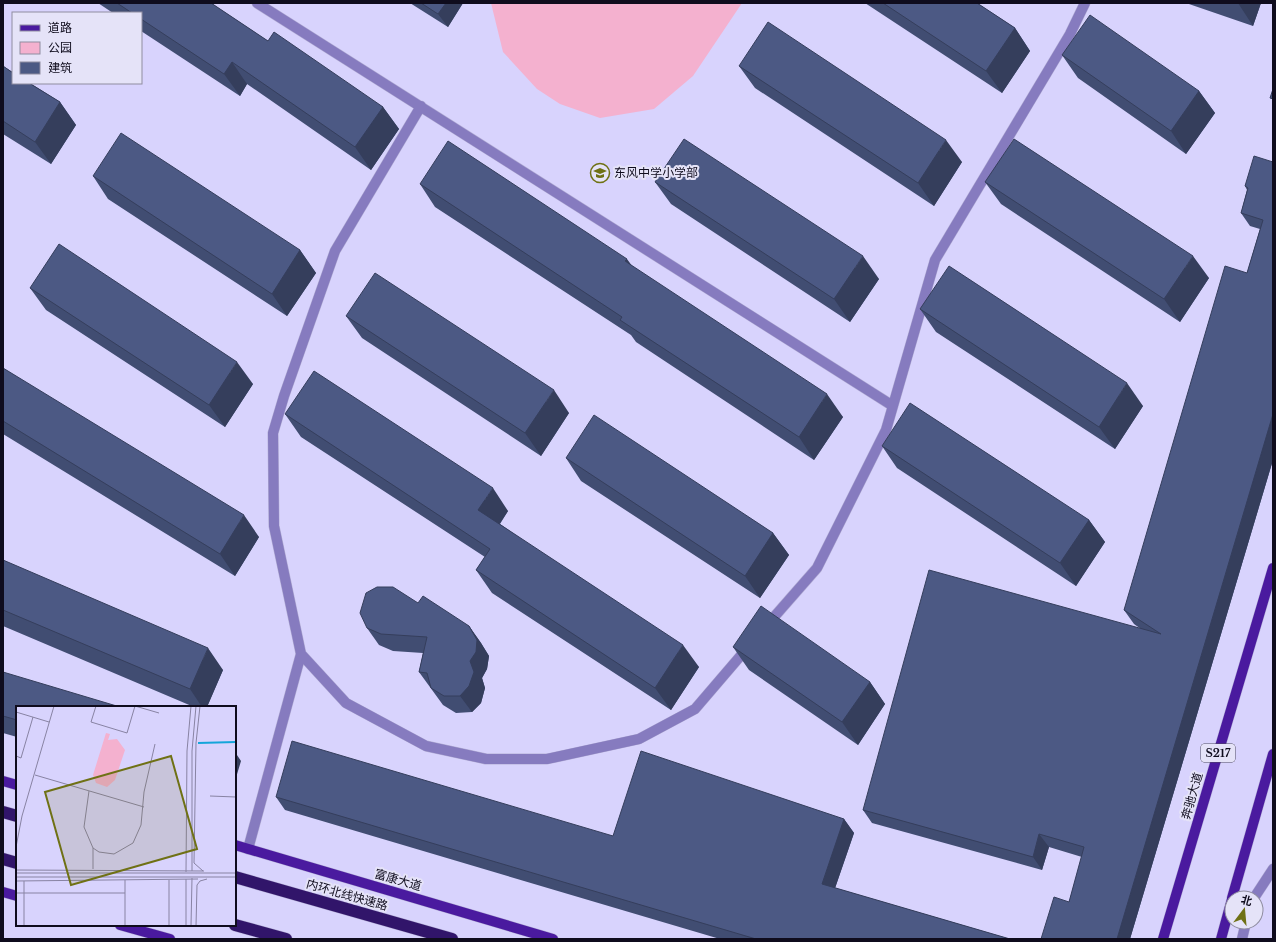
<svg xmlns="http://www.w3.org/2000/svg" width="1276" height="942" font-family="'Libre Baskerville','Noto Sans SC',serif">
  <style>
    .green { fill: #f4b1cf }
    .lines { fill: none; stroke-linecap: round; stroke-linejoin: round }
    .minor-casing { stroke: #b4afd5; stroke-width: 11 }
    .major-casing { stroke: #b4afd5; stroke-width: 11 }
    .highway-casing { stroke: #b4afd5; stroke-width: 13 }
    .minor { stroke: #867bbf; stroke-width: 10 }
    .major { stroke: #4a1a9f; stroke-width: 10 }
    .highway { stroke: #31156a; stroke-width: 12 }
    .wall { fill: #414d72 }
    .shaded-wall { fill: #353e5c }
    .building { fill: #4c5984; stroke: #353e5c }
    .labels { text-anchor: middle; stroke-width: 4; stroke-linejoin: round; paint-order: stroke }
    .shield { fill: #e5e3f8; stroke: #4f4c5f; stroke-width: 1 }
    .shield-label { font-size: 11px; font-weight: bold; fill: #0f0c1d }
    .poi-label { font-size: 12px; fill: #0f0c1d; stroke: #e5e3f8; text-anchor: start }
    .street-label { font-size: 12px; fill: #0f0c1d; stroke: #e5e3f8 }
    .inset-river { fill: none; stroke: #14a5da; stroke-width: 2 }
    .inset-road { fill: none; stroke: #8883a3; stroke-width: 1 }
    .view { fill: #6f7115; fill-opacity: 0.15; stroke: #6f7115; stroke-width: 2 }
    .inset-edge { fill: none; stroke: #0f0c1d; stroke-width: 2 }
  </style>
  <rect width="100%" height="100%" fill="#d8d3fd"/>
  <path class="green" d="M 491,3 L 742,3 L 693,76 L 654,109 L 600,118 L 560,104 L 537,89 L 503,52 Z"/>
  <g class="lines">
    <g class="minor-casing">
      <path id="minor" d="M 257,3 L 893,406
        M 767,625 L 817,568 L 886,430 L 935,260 L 1070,34 L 1085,3
        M 301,654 L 346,703 L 426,746 L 486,759 L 547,759 L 639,739 L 695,709 L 749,646
        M 248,849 L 301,654 L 274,526 L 273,433 L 284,396 L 335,251 L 421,106
        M 1254,898 L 1273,869
        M 1242,939 L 1246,922"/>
    </g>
    <g class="major-casing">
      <path id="major" d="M 3,781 L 17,785
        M 235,845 L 553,939
        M 3,892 L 17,896
        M 1232,898 L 1273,754
        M 120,925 L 170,939
        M 1163,939 L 1273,568
        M 1221,939 L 1232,899"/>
    </g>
    <g class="highway-casing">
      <path id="highway" d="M 3,812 L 17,816
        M 3,859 L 17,863
        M 235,877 L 452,939
        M 235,925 L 286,939"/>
    </g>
    <use href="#minor" class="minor"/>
    <use href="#major" class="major"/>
    <use href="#highway" class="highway"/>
  </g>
  <path class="wall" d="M 98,3 L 211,3 L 268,41 L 383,107 L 399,129 L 371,170 L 247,84 L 240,96 L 141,31 L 141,13 L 113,13 Z
    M 410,3 L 463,3 L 448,27 Z
    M 865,3 L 977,3 L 1015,28 L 1030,51 L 1002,93 Z
    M 1186,3 L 1261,3 L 1253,26 Z
    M 1062,55 L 1199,91 L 1215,113 L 1186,154 L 1078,78 Z
    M 3,66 L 60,102 L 76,125 L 51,164 L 3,134 Z
    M 739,66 L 962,162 L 934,206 L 755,88 Z
    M 1273,162 L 1273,460 L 1130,939 L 1041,939 L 1069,902 L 1082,857 L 1049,847 L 1042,870 L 872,823 L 863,810 L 1141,629 L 1134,624 L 1124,610 L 1247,273 L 1260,229 L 1250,226 L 1241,213 L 1247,190 L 1245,186 Z
    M 93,176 L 300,250 L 316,273 L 287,316 L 108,199 Z
    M 655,182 L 879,279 L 850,322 L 671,204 Z
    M 985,182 L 1209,278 L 1180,322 L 1001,204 Z
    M 420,184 L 632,266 L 843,417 L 814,460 L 636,342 L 631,335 L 435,207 Z
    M 30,288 L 253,384 L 225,427 L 46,310 Z
    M 920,309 L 1143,406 L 1115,449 L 936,332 Z
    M 346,316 L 569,413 L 541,456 L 362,338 Z
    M 3,368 L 259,537 L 235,576 L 3,434 Z
    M 285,414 L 508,511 L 500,524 L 699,667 L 671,710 L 492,593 L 476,570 L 485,557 L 301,437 Z
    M 882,446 L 1089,520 L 1105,542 L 1076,586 L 897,468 Z
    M 566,458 L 773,533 L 789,555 L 760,598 L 581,481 Z
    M 3,560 L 223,670 L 207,707 L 194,707 L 3,626 Z
    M 418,603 L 469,626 L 481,643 L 489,656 L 487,669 L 482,678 L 485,688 L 481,703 L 472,712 L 456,713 L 443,705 L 419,672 L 423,653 L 393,651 L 379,645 L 367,628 Z
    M 733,647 L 870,682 L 885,704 L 858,745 L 749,670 Z
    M 3,672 L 17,707 L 17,737 L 3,733 Z
    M 276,797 L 613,836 L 844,819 L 854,833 L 835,888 L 1010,939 L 720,939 L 285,810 Z"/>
  <path class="shaded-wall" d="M 446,3 L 463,3 L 448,27 L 438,14 Z
    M 1238,3 L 1261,3 L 1253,26 Z
    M 1015,28 L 1030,51 L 1002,93 L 986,71 Z
    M 232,62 L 247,84 L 240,96 L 224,74 Z
    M 1199,91 L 1215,113 L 1186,154 L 1171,131 Z
    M 60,102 L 76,125 L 51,164 L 35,142 Z
    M 383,107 L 399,129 L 371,170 L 355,147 Z
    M 946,140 L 962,162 L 934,206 L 918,183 Z
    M 300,250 L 316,273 L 287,316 L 272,294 Z
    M 863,256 L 879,279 L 850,322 L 834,299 Z
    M 1193,256 L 1209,278 L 1180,322 L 1164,299 Z
    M 627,259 L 643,281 L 625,261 Z
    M 237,362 L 253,384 L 225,427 L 209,405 Z
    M 1127,383 L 1143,406 L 1115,449 L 1099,427 Z
    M 554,390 L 569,413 L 541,456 L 525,433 Z
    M 827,394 L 843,417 L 814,460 L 799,437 Z
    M 1273,414 L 1273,460 L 1130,939 L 1117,939 Z
    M 493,488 L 508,511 L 494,532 L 478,510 Z
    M 244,515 L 259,537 L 235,576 L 220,554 Z
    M 1089,520 L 1105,542 L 1076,586 L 1060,563 Z
    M 773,533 L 789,555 L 760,598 L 745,576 Z
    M 469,626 L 481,643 L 489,656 L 487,669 L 482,678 L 485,688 L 481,703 L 472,712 L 460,696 L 470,661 Z
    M 683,645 L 699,667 L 671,710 L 655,688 Z
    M 208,648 L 223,670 L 207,707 L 202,707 L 190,689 Z
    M 870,682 L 885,704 L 858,745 L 842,722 Z
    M 235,752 L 241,761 L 235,781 Z
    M 844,819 L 854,833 L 832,897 L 822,884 Z
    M 1039,834 L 1049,847 L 1042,870 L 1033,857 Z"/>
  <path class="building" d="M 117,3 L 211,3 L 268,41 L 274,32 L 383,107 L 355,147 L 232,62 L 224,74 L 141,19 L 141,13 L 132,13 Z
    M 421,3 L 446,3 L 438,14 Z
    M 883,3 L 977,3 L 1015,28 L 986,71 Z
    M 1090,15 L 1199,91 L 1171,131 L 1062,55 Z
    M 768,22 L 946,140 L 918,183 L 739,66 Z
    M 3,66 L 13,73 L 13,83 L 29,83 L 60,102 L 35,142 L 3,121 Z
    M 1273,89 L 1273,99 L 1270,98 Z
    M 121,133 L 300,250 L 272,294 L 93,176 Z
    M 684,139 L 863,256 L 834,299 L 655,182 Z
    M 1014,139 L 1193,256 L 1164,299 L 985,182 Z
    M 448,141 L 627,259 L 625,261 L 827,394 L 799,437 L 620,320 L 622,317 L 420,184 Z
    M 1254,156 L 1273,162 L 1273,414 L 1117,939 L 1041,939 L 1054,897 L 1069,902 L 1084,847 L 1039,834 L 1033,857 L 863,810 L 929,570 L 1161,634 L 1124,610 L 1225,266 L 1247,273 L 1263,220 L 1241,213 L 1248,188 L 1245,186 Z
    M 59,244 L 237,362 L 209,405 L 30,288 Z
    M 949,266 L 1127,383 L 1099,427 L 920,309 Z
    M 375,273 L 554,390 L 525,433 L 346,316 Z
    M 3,368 L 244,515 L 220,554 L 3,421 Z
    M 314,371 L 493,488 L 478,510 L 683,645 L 655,688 L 476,570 L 490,549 L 285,414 Z
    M 910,403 L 1089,520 L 1060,563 L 882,446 Z
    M 594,415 L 773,533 L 745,576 L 566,458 Z
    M 3,560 L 208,648 L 190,689 L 3,610 Z
    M 377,587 L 393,587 L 418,603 L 423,596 L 469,626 L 477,640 L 476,652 L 470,661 L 474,672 L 469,686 L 460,696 L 444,696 L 431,688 L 427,673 L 419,672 L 427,637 L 381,634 L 367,628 L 360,613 L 366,593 Z
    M 761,606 L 870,682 L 842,722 L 733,647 Z
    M 3,672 L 120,707 L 17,707 L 17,720 L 3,716 Z
    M 292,741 L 613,836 L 641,751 L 844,819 L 822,884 L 1010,939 L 756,939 L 276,797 Z"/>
  <defs>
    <g id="school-ring" transform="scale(1)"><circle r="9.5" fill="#e5e3f8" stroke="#6f7115" stroke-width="1.5"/><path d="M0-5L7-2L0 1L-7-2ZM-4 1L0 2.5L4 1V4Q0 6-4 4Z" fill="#6f7115"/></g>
  </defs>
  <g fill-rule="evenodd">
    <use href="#school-ring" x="600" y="173"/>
  </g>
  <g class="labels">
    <rect class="shield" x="1201" y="744" width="34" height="18" rx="3"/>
    <g class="shield-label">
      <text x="1218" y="757">S217</text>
    </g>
    <g class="poi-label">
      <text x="614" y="177">东风中学小学部</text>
    </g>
    <g class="street-label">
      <text transform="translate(1192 796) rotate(-74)" y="4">奔驰大道</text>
      <text transform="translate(398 880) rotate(16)" y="4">富康大道</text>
      <text transform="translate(347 895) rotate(16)" y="4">内环北线快速路</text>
    </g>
  </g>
  <g transform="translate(16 706)">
    <rect width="220" height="220" fill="#d8d3fd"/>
    <path d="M 90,27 L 94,28 L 92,34 L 101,33 L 109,44 L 99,74 L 91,81 L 80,77 L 77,69 Z" fill="#f4b1cf"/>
    <path class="inset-river" d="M 182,37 L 220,36"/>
    <path class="inset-road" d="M 80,0 L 75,16 L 111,27 L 119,0M 119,0 L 143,7M 184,0 L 180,37 L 178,157 L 187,165M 0,6 L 33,16M 0,50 L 5,52 L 17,11M 19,69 L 128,101M 73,85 L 68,121 L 77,142 L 77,163M 194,90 L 220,91M 0,141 L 6,110 L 38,0M 77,142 L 83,146 L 98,148 L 117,137 L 125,119 L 128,86 L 139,38M 0,164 L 188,165M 176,165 L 176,45 L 180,0M 170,166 L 171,45 L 175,0M 0,167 L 220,167M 0,171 L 220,171M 109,174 L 109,220M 153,174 L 153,220M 0,175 L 182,173M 8,175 L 8,220M 0,187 L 109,187M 170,220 L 170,173M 175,220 L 176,172M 180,220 L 181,179 L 184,175 L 191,173"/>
    <path class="view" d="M 155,50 L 181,143 L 55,179 L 29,86 Z"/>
    <rect width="220" height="220" class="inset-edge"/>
  </g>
  <rect width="1276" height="942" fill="none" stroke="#0f0c1d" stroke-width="8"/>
  <rect x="12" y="12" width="130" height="72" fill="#e5e3f8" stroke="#8f8da0"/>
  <rect x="20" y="25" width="20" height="6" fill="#4a1a9f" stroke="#8f8da0"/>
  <text x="48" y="32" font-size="12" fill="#0f0c1d">道路</text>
  <rect x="20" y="42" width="20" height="12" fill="#f4b1cf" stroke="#8f8da0"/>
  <text x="48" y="52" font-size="12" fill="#0f0c1d">公园</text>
  <rect x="20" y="62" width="20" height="12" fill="#4c5984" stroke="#8f8da0"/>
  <text x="48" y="72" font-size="12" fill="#0f0c1d">建筑</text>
  <g transform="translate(1244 910) rotate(16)"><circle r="19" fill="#e5e3f8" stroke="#8f8da0"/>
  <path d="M0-3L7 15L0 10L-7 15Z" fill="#6f7115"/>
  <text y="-6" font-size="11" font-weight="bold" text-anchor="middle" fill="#0f0c1d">北</text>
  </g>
</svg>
